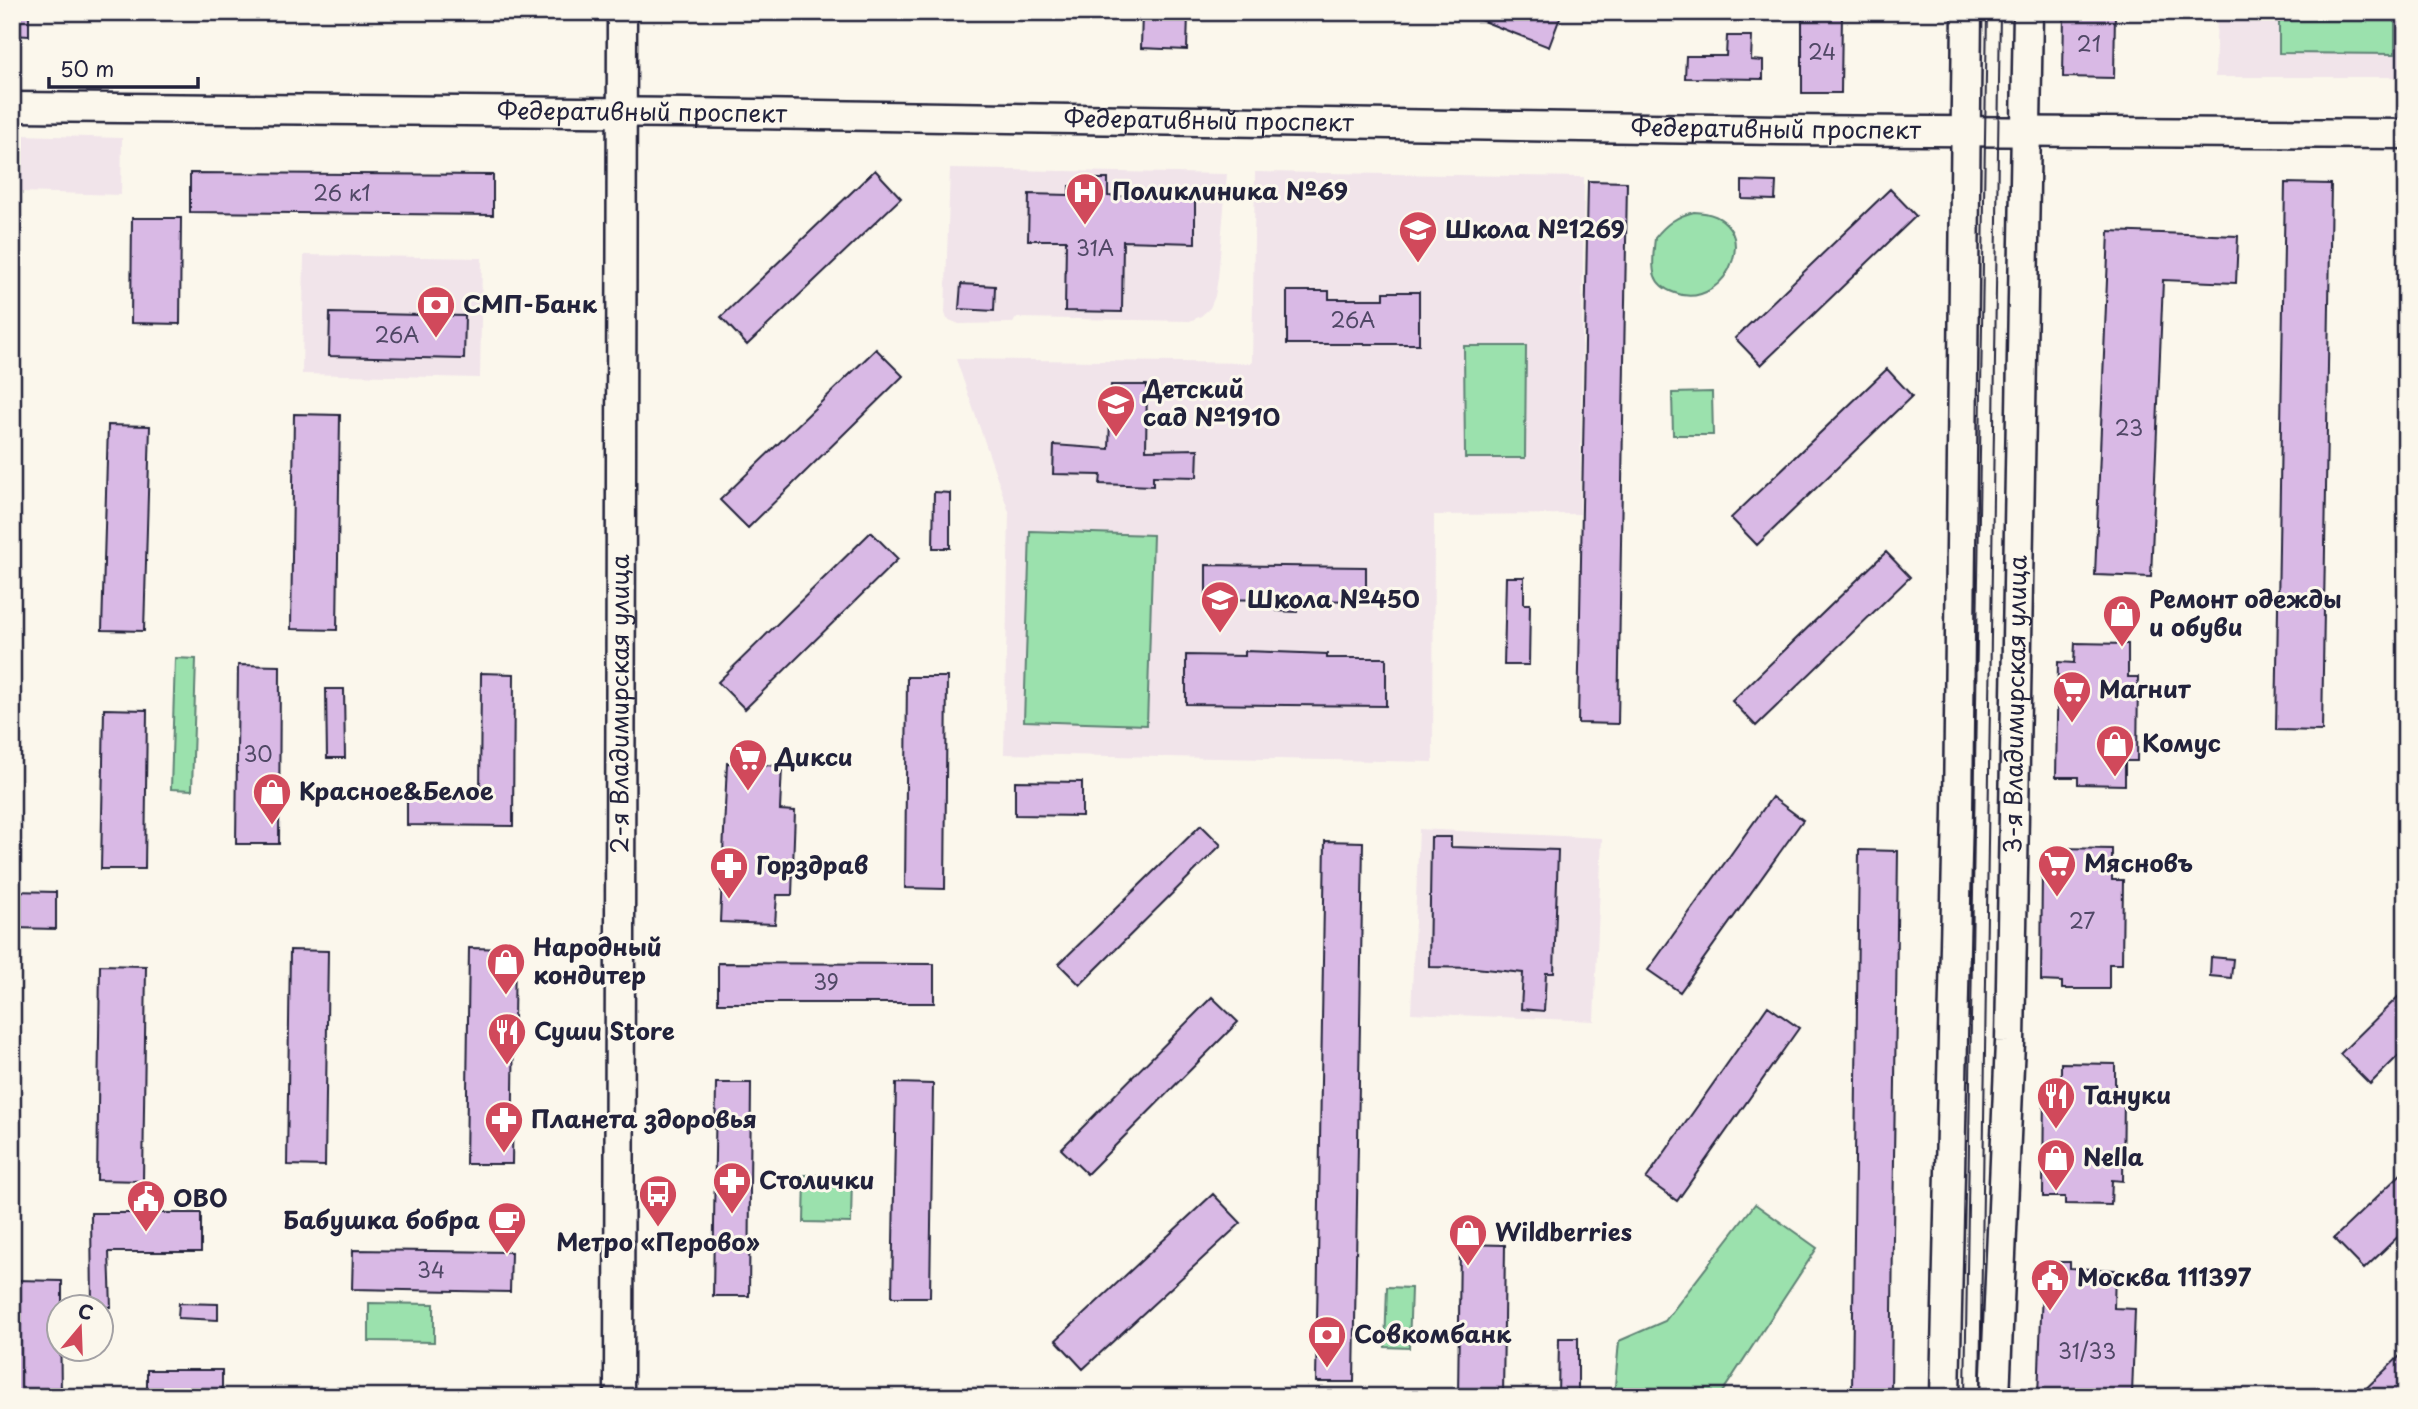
<svg xmlns="http://www.w3.org/2000/svg" width="2418" height="1409" font-family="'Playpen Sans',sans-serif">
  <style>
    .built { fill: #f1e4ea }
    .green { fill: #9be1ad; stroke: #5e8274; stroke-width: 2 }
    .building { fill: #d9b9e5; stroke: #22223b; stroke-width: 2 }
    .lines { fill: none; stroke-linecap: round; stroke-linejoin: round }
    .minor-casing { stroke: #22223b; stroke-width: 33 }
    .minor { stroke: #fbf7ec; stroke-width: 28 }
    .tram { stroke: #22223b; stroke-width: 2 }
    .labels { text-anchor: middle; stroke-width: 6; stroke-linejoin: round; paint-order: stroke }
    .number-label { font-size: 21px; fill: #504866 }
    .street-label { font-size: 24px; fill: #22223b; stroke: #fbf7ec }
    .poi-label { font-size: 24px; font-weight: bold; fill: #22223b; stroke: #fbf7ec; text-anchor: start }
  </style>
  <rect width="100%" height="100%" fill="#fbf7ec"/>
  <filter id="ink" filterUnits="userSpaceOnUse"><feTurbulence type="fractalNoise" baseFrequency=".0143" numOctaves="2"/><feDisplacementMap in="SourceGraphic" scale="14" xChannelSelector="R" yChannelSelector="G"/><feConvolveMatrix kernelMatrix="1 2 1 2 8 2 1 2 1" color-interpolation-filters="sRGB"/></filter>
  <g filter="url(#ink)">
    <path class="built" d="M 2217,12 L 2406,12 L 2406,77 L 2215,77 Z
      M 21,135 L 122,138 L 121,195 L 20,192 Z
      M 950,169 L 1227,174 L 1218,278 L 1215,296 L 1210,308 L 1201,316 L 1190,321 L 1016,318 L 1013,323 L 959,324 L 947,319 L 945,313 Z
      M 1255,172 L 1584,177 L 1580,514 L 1434,515 L 1433,762 L 1004,754 L 1009,512 L 956,359 L 1252,363 Z
      M 304,255 L 482,258 L 480,378 L 302,374 Z
      M 1419,829 L 1602,838 L 1594,1021 L 1411,1013 Z"/>
    <path class="green" d="M 2279,12 L 2395,12 L 2395,54 L 2279,53 Z
      M 1694,212 C 1768,214 1729,313 1675,293 C 1666,290 1658,285 1655,276 C 1651,266 1654,249 1655,238 C 1666,224 1677,216 1694,212 Z
      M 1464,346 L 1526,346 L 1525,458 L 1465,458 Z
      M 1712,392 L 1713,435 L 1673,435 L 1672,393 Z
      M 1030,531 L 1153,535 L 1147,725 L 1024,721 Z
      M 175,658 L 196,659 L 192,790 L 171,789 Z
      M 805,1175 L 852,1175 L 851,1223 L 804,1222 Z
      M 1755,1204 L 1817,1248 L 1719,1397 L 1614,1397 L 1619,1341 L 1665,1321 Z
      M 1387,1287 L 1411,1288 L 1409,1348 L 1385,1347 Z
      M 369,1303 L 434,1304 L 434,1342 L 369,1341 Z"/>
    <path class="building" d="M 12,12 L 29,12 L 29,36 L 12,35 Z
      M 1142,12 L 1188,12 L 1187,50 L 1141,48 Z
      M 1460,12 L 1562,12 L 1549,47 Z
      M 1802,12 L 1842,12 L 1841,93 L 1802,93 Z
      M 2064,12 L 2115,12 L 2114,78 L 2063,77 Z
      M 1727,36 L 1752,36 L 1751,60 L 1763,61 L 1763,79 L 1685,78 L 1686,56 L 1726,56 Z
      M 875,170 L 901,198 L 747,345 L 721,317 Z
      M 190,173 L 493,175 L 493,215 L 190,212 Z
      M 1085,179 L 1108,179 L 1108,196 L 1195,197 L 1195,243 L 1123,241 L 1122,312 L 1065,311 L 1066,240 L 1028,240 L 1029,194 L 1069,195 L 1069,186 L 1085,186 Z
      M 1588,181 L 1627,182 L 1618,724 L 1578,723 Z
      M 1742,181 L 1776,182 L 1775,200 L 1742,199 Z
      M 2285,183 L 2331,184 L 2322,731 L 2276,730 Z
      M 1890,189 L 1916,216 L 1761,365 L 1735,338 Z
      M 132,218 L 181,218 L 180,324 L 131,323 Z
      M 2109,231 L 2238,236 L 2236,283 L 2163,280 L 2151,577 L 2095,575 Z
      M 961,284 L 995,286 L 994,311 L 959,309 Z
      M 1287,291 L 1329,291 L 1329,299 L 1384,299 L 1384,292 L 1419,292 L 1419,344 L 1287,344 Z
      M 330,313 L 465,316 L 464,359 L 329,356 Z
      M 876,349 L 903,376 L 748,528 L 720,500 Z
      M 1887,369 L 1912,396 L 1757,545 L 1731,518 Z
      M 1111,385 L 1147,385 L 1146,450 L 1198,449 L 1197,477 L 1153,476 L 1153,486 L 1100,484 L 1101,475 L 1053,474 L 1054,445 L 1109,449 Z
      M 294,414 L 340,415 L 337,630 L 291,629 Z
      M 108,425 L 150,426 L 144,631 L 102,630 Z
      M 934,492 L 950,493 L 950,548 L 933,548 Z
      M 871,532 L 898,559 L 745,709 L 718,682 Z
      M 1886,552 L 1910,577 L 1756,726 L 1732,701 Z
      M 1206,565 L 1366,567 L 1366,601 L 1297,600 L 1297,612 L 1277,611 L 1277,600 L 1206,599 Z
      M 1506,577 L 1524,577 L 1524,604 L 1530,604 L 1529,665 L 1504,665 Z
      M 2075,643 L 2128,644 L 2128,677 L 2138,677 L 2137,761 L 2125,761 L 2125,785 L 2078,784 L 2078,777 L 2056,777 L 2058,662 L 2074,663 Z
      M 1245,651 L 1327,654 L 1327,658 L 1386,658 L 1386,706 L 1186,704 L 1186,655 L 1245,656 Z
      M 238,665 L 280,666 L 279,844 L 236,844 Z
      M 481,673 L 514,674 L 513,826 L 407,825 L 407,799 L 480,799 Z
      M 907,677 L 947,677 L 945,889 L 905,888 Z
      M 326,689 L 344,689 L 345,758 L 327,758 Z
      M 104,709 L 147,710 L 145,869 L 101,869 Z
      M 727,763 L 782,766 L 780,810 L 795,811 L 792,895 L 777,895 L 775,924 L 720,922 Z
      M 1015,781 L 1082,782 L 1082,816 L 1015,815 Z
      M 1772,797 L 1803,820 L 1680,992 L 1648,970 Z
      M 1201,825 L 1221,845 L 1080,985 L 1059,964 Z
      M 1431,837 L 1451,837 L 1451,847 L 1558,850 L 1554,973 L 1546,973 L 1544,1011 L 1521,1009 L 1523,973 L 1475,968 L 1429,967 Z
      M 1325,841 L 1363,842 L 1354,1382 L 1316,1382 Z
      M 2059,848 L 2112,849 L 2112,880 L 2123,880 L 2122,964 L 2109,964 L 2109,989 L 2062,989 L 2062,982 L 2041,981 L 2042,867 L 2059,867 Z
      M 1859,850 L 1898,851 L 1891,1390 L 1852,1389 Z
      M 12,891 L 56,892 L 56,929 L 12,928 Z
      M 469,948 L 515,949 L 512,1164 L 466,1164 Z
      M 290,950 L 328,951 L 325,1166 L 287,1165 Z
      M 2211,957 L 2233,959 L 2231,978 L 2210,976 Z
      M 718,963 L 934,964 L 934,1003 L 718,1003 Z
      M 100,965 L 146,966 L 143,1181 L 97,1180 Z
      M 2406,989 L 2406,1048 L 2370,1084 L 2340,1054 Z
      M 1212,997 L 1238,1022 L 1087,1174 L 1061,1149 Z
      M 1768,1006 L 1799,1028 L 1677,1201 L 1646,1179 Z
      M 2061,1063 L 2115,1064 L 2115,1097 L 2124,1097 L 2123,1181 L 2112,1180 L 2111,1205 L 2065,1204 L 2065,1197 L 2043,1197 L 2044,1082 L 2061,1082 Z
      M 716,1083 L 751,1083 L 749,1296 L 713,1296 Z
      M 896,1083 L 933,1084 L 930,1297 L 892,1297 Z
      M 2406,1169 L 2406,1229 L 2364,1269 L 2334,1238 Z
      M 1213,1194 L 1241,1223 L 1083,1369 L 1056,1340 Z
      M 91,1213 L 201,1213 L 201,1252 L 109,1252 L 111,1307 L 92,1307 Z
      M 1460,1244 L 1505,1245 L 1503,1397 L 1458,1397 Z
      M 353,1250 L 511,1252 L 510,1292 L 352,1289 Z
      M 2043,1262 L 2070,1262 L 2070,1268 L 2115,1270 L 2114,1308 L 2135,1309 L 2132,1395 L 2038,1397 Z
      M 16,1280 L 62,1281 L 62,1307 L 60,1307 L 61,1397 L 12,1397 L 12,1377 L 15,1377 Z
      M 179,1303 L 218,1304 L 218,1320 L 178,1318 Z
      M 1559,1338 L 1578,1338 L 1578,1397 L 1558,1397 Z
      M 2406,1350 L 2406,1397 L 2357,1397 Z
      M 147,1370 L 222,1370 L 222,1397 L 147,1397 Z"/>
    <g class="lines">
      <g class="minor-casing">
        <g id="minor">
          <path id="s1" d="M 12,107 L 687,113 L 1779,130 L 2406,134"/>
          <path id="s2" d="M 619,1397 L 622,12"/>
          <path d="M 1945,1397 L 1958,811 L 1967,12"/>
          <path id="s3" d="M 1995,1397 L 2010,1042 L 2028,12"/>
        </g>
      </g>
      <use href="#minor" class="minor"/>
      <path class="tram" d="M 1965,1397 L 1987,12
        M 1980,1397 L 2000,12"/>
    </g>
  </g>
  <defs>
    <g id="hospital-pin" transform="scale(2.0125)"><path d="M0 17L-7.5 6A9.5 9.5 0 1 1 7.5 6Z" fill="#d1495b" stroke="#fbf7ec"/><path d="M-5-5h3v3.5h4V-5h3V5h-3V1.5h-4V5h-3Z" fill="#fff"/></g>
    <g id="school-pin" transform="scale(2.0125)"><path d="M0 17L-7.5 6A9.5 9.5 0 1 1 7.5 6Z" fill="#d1495b" stroke="#fbf7ec"/><path d="M0-5L7-2L0 1L-7-2ZM-4 1L0 2.5L4 1V4Q0 6-4 4Z" fill="#fff"/></g>
    <g id="bank-pin" transform="scale(2.0125)"><path d="M0 17L-7.5 6A9.5 9.5 0 1 1 7.5 6Z" fill="#d1495b" stroke="#fbf7ec"/><path d="M-6-4H6V4H-6ZM0-2.3a2.3 2.3 0 1 0 0 4.6a2.3 2.3 0 1 0 0-4.6Z" fill="#fff"/></g>
    <g id="shop-pin" transform="scale(2.0125)"><path d="M0 17L-7.5 6A9.5 9.5 0 1 1 7.5 6Z" fill="#d1495b" stroke="#fbf7ec"/><path d="M-5-2.5h2.3a2.7 3.5 0 0 1 5.4 0H5L5.5 6h-11ZM-1.5-2.5h3a1.5 2.3 0 0 0-3 0Z" fill="#fff"/></g>
    <g id="supermarket-pin" transform="scale(2.0125)"><path d="M0 17L-7.5 6A9.5 9.5 0 1 1 7.5 6Z" fill="#d1495b" stroke="#fbf7ec"/><path d="M-6-5.5h2.5l.6 2H6L4.5 2H-2.5L-4.4-4H-6ZM-1.5 3.2a1.3 1.3 0 1 0 .1 0ZM3 3.2a1.3 1.3 0 1 0 .1 0Z" fill="#fff"/></g>
    <g id="pharmacy-pin" transform="scale(2.0125)"><path d="M0 17L-7.5 6A9.5 9.5 0 1 1 7.5 6Z" fill="#d1495b" stroke="#fbf7ec"/><path d="M-2-6h4v4h4v4h-4v4h-4v-4h-4v-4h4Z" fill="#fff"/></g>
    <g id="restaurant-pin" transform="scale(2.0125)"><path d="M0 17L-7.5 6A9.5 9.5 0 1 1 7.5 6Z" fill="#d1495b" stroke="#fbf7ec"/><path d="M-5-6h1v4h1v-4h1v4h1v-4h1v5L-1.5 .5V6h-2V.5L-5-1ZM5-6V6H3V1.5H1.5Q1.5-4 5-6Z" fill="#fff"/></g>
    <g id="bus-pin" transform="scale(2.0125)"><path d="M0 17L-7.5 6A9.5 9.5 0 1 1 7.5 6Z" fill="#d1495b" stroke="#fbf7ec"/><path d="M-5-6H5V4H4V6H2V4H-2V6H-4V4H-5ZM-3.5-4V0h7V-4ZM-3.5 1.2v1.5H-2V1.2ZM2 1.2v1.5H3.5V1.2Z" fill="#fff"/></g>
    <g id="civic-pin" transform="scale(2.0125)"><path d="M0 17L-7.5 6A9.5 9.5 0 1 1 7.5 6Z" fill="#d1495b" stroke="#fbf7ec"/><path d="M-.6-6.5H3V-4.5H.6V-3L4-1V1h2V6H-6V1h2V-1L-.6-3ZM-1.2 2.5V6h2.4V2.5Z" fill="#fff"/></g>
    <g id="cafe-pin" transform="scale(2.0125)"><path d="M0 17L-7.5 6A9.5 9.5 0 1 1 7.5 6Z" fill="#d1495b" stroke="#fbf7ec"/><path d="M-5.5-4.5H6V0H3Q3 3.5 0 3.5H-2.5Q-5.5 3.5-5.5 0ZM3-3.2v2h1.7v-2ZM-6 4.5H4V6H-6Z" fill="#fff"/></g>
  </defs>
  <g fill-rule="evenodd">
    <use href="#hospital-pin" x="1085" y="192"/>
    <use href="#school-pin" x="1418" y="230"/>
    <use href="#bank-pin" x="436" y="305"/>
    <use href="#school-pin" x="1116" y="404"/>
    <use href="#school-pin" x="1220" y="600"/>
    <use href="#shop-pin" x="2122" y="614"/>
    <use href="#supermarket-pin" x="2072" y="690"/>
    <use href="#shop-pin" x="2115" y="744"/>
    <use href="#supermarket-pin" x="748" y="758"/>
    <use href="#shop-pin" x="272" y="792"/>
    <use href="#supermarket-pin" x="2057" y="864"/>
    <use href="#pharmacy-pin" x="729" y="866"/>
    <use href="#shop-pin" x="506" y="962"/>
    <use href="#restaurant-pin" x="507" y="1032"/>
    <use href="#restaurant-pin" x="2056" y="1096"/>
    <use href="#pharmacy-pin" x="504" y="1120"/>
    <use href="#shop-pin" x="2056" y="1158"/>
    <use href="#pharmacy-pin" x="732" y="1181"/>
    <use href="#bus-pin" x="658" y="1194"/>
    <use href="#civic-pin" x="146" y="1199"/>
    <use href="#cafe-pin" x="507" y="1221"/>
    <use href="#shop-pin" x="1468" y="1233"/>
    <use href="#civic-pin" x="2050" y="1278"/>
    <use href="#bank-pin" x="1327" y="1335"/>
  </g>
  <g class="labels">
    <g class="number-label">
      <text x="2089" y="52">21</text>
      <text x="1822" y="60">24</text>
      <text x="342" y="201">26 к1</text>
      <text x="1095" y="256">31А</text>
      <text x="1353" y="328">26А</text>
      <text x="397" y="343">26А</text>
      <text x="2129" y="436">23</text>
      <text x="258" y="762">30</text>
      <text x="2082" y="929">27</text>
      <text x="826" y="990">39</text>
      <text x="431" y="1278">34</text>
      <text x="2087" y="1359">31/33</text>
    </g>
    <g class="street-label">
      <text dy="8" stroke="none"><textPath href="#s1" startOffset="630">Федеративный проспект</textPath></text>
      <text dy="8" stroke="none"><textPath href="#s1" startOffset="1197">Федеративный проспект</textPath></text>
      <text dy="8" stroke="none"><textPath href="#s1" startOffset="1764">Федеративный проспект</textPath></text>
      <text dy="8" stroke="none"><textPath href="#s2" startOffset="693">2-я Владимирская улица</textPath></text>
      <text dy="8" stroke="none"><textPath href="#s3" startOffset="693">3-я Владимирская улица</textPath></text>
    </g>
    <g class="poi-label">
      <text x="1112" y="200">Поликлиника №69</text>
      <text x="1445" y="238">Школа №1269</text>
      <text x="463" y="313">СМП-Банк</text>
      <text x="1143" y="398">Детский<tspan x="1143" dy="28">сад №1910</tspan></text>
      <text x="1247" y="608">Школа №450</text>
      <text x="2149" y="608">Ремонт одежды<tspan x="2149" dy="28">и обуви</tspan></text>
      <text x="2099" y="698">Магнит</text>
      <text x="2142" y="752">Комус</text>
      <text x="775" y="766">Дикси</text>
      <text x="299" y="800">Красное&amp;Белое</text>
      <text x="2084" y="872">Мясновъ</text>
      <text x="756" y="874">Горздрав</text>
      <text x="533" y="956">Народный<tspan x="533" dy="28">кондитер</tspan></text>
      <text x="534" y="1040">Суши Store</text>
      <text x="2083" y="1104">Тануки</text>
      <text x="531" y="1128">Планета здоровья</text>
      <text x="2083" y="1166">Nella</text>
      <text x="759" y="1189">Столички</text>
      <text x="173" y="1207">ОВО</text>
      <text x="480" y="1229" text-anchor="end">Бабушка бобра</text>
      <text x="1495" y="1241">Wildberries</text>
      <text x="658" y="1251" text-anchor="middle">Метро «Перово»</text>
      <text x="2077" y="1286">Москва 111397</text>
      <text x="1354" y="1343">Совкомбанк</text>
    </g>
  </g>
  <rect width="2418" height="1409" fill="none" stroke="#fbf7ec" stroke-width="42"/>
  <rect x="21" y="21" width="2376" height="1367" fill="none" stroke="#22223b" stroke-width="2.5" filter="url(#ink)"/>
  <g transform="translate(80 1328) rotate(19)"><circle r="33" fill="#fbf7ec" stroke="#a4a2a5" stroke-width="2"/>
  <path d="M0-5L12 26L0 18L-12 26Z" fill="#d1495b"/>
  <text y="-10" font-size="19" font-weight="bold" text-anchor="middle" fill="#22223b">С</text>
  </g>
  <path d="M49 77v10h149v-10" fill="none" stroke="#22223b" stroke-width="3.5"/>
  <text x="60" y="77" font-size="21" fill="#22223b" stroke="#fbf7ec" stroke-width="5" paint-order="stroke">50 m</text>
</svg>
